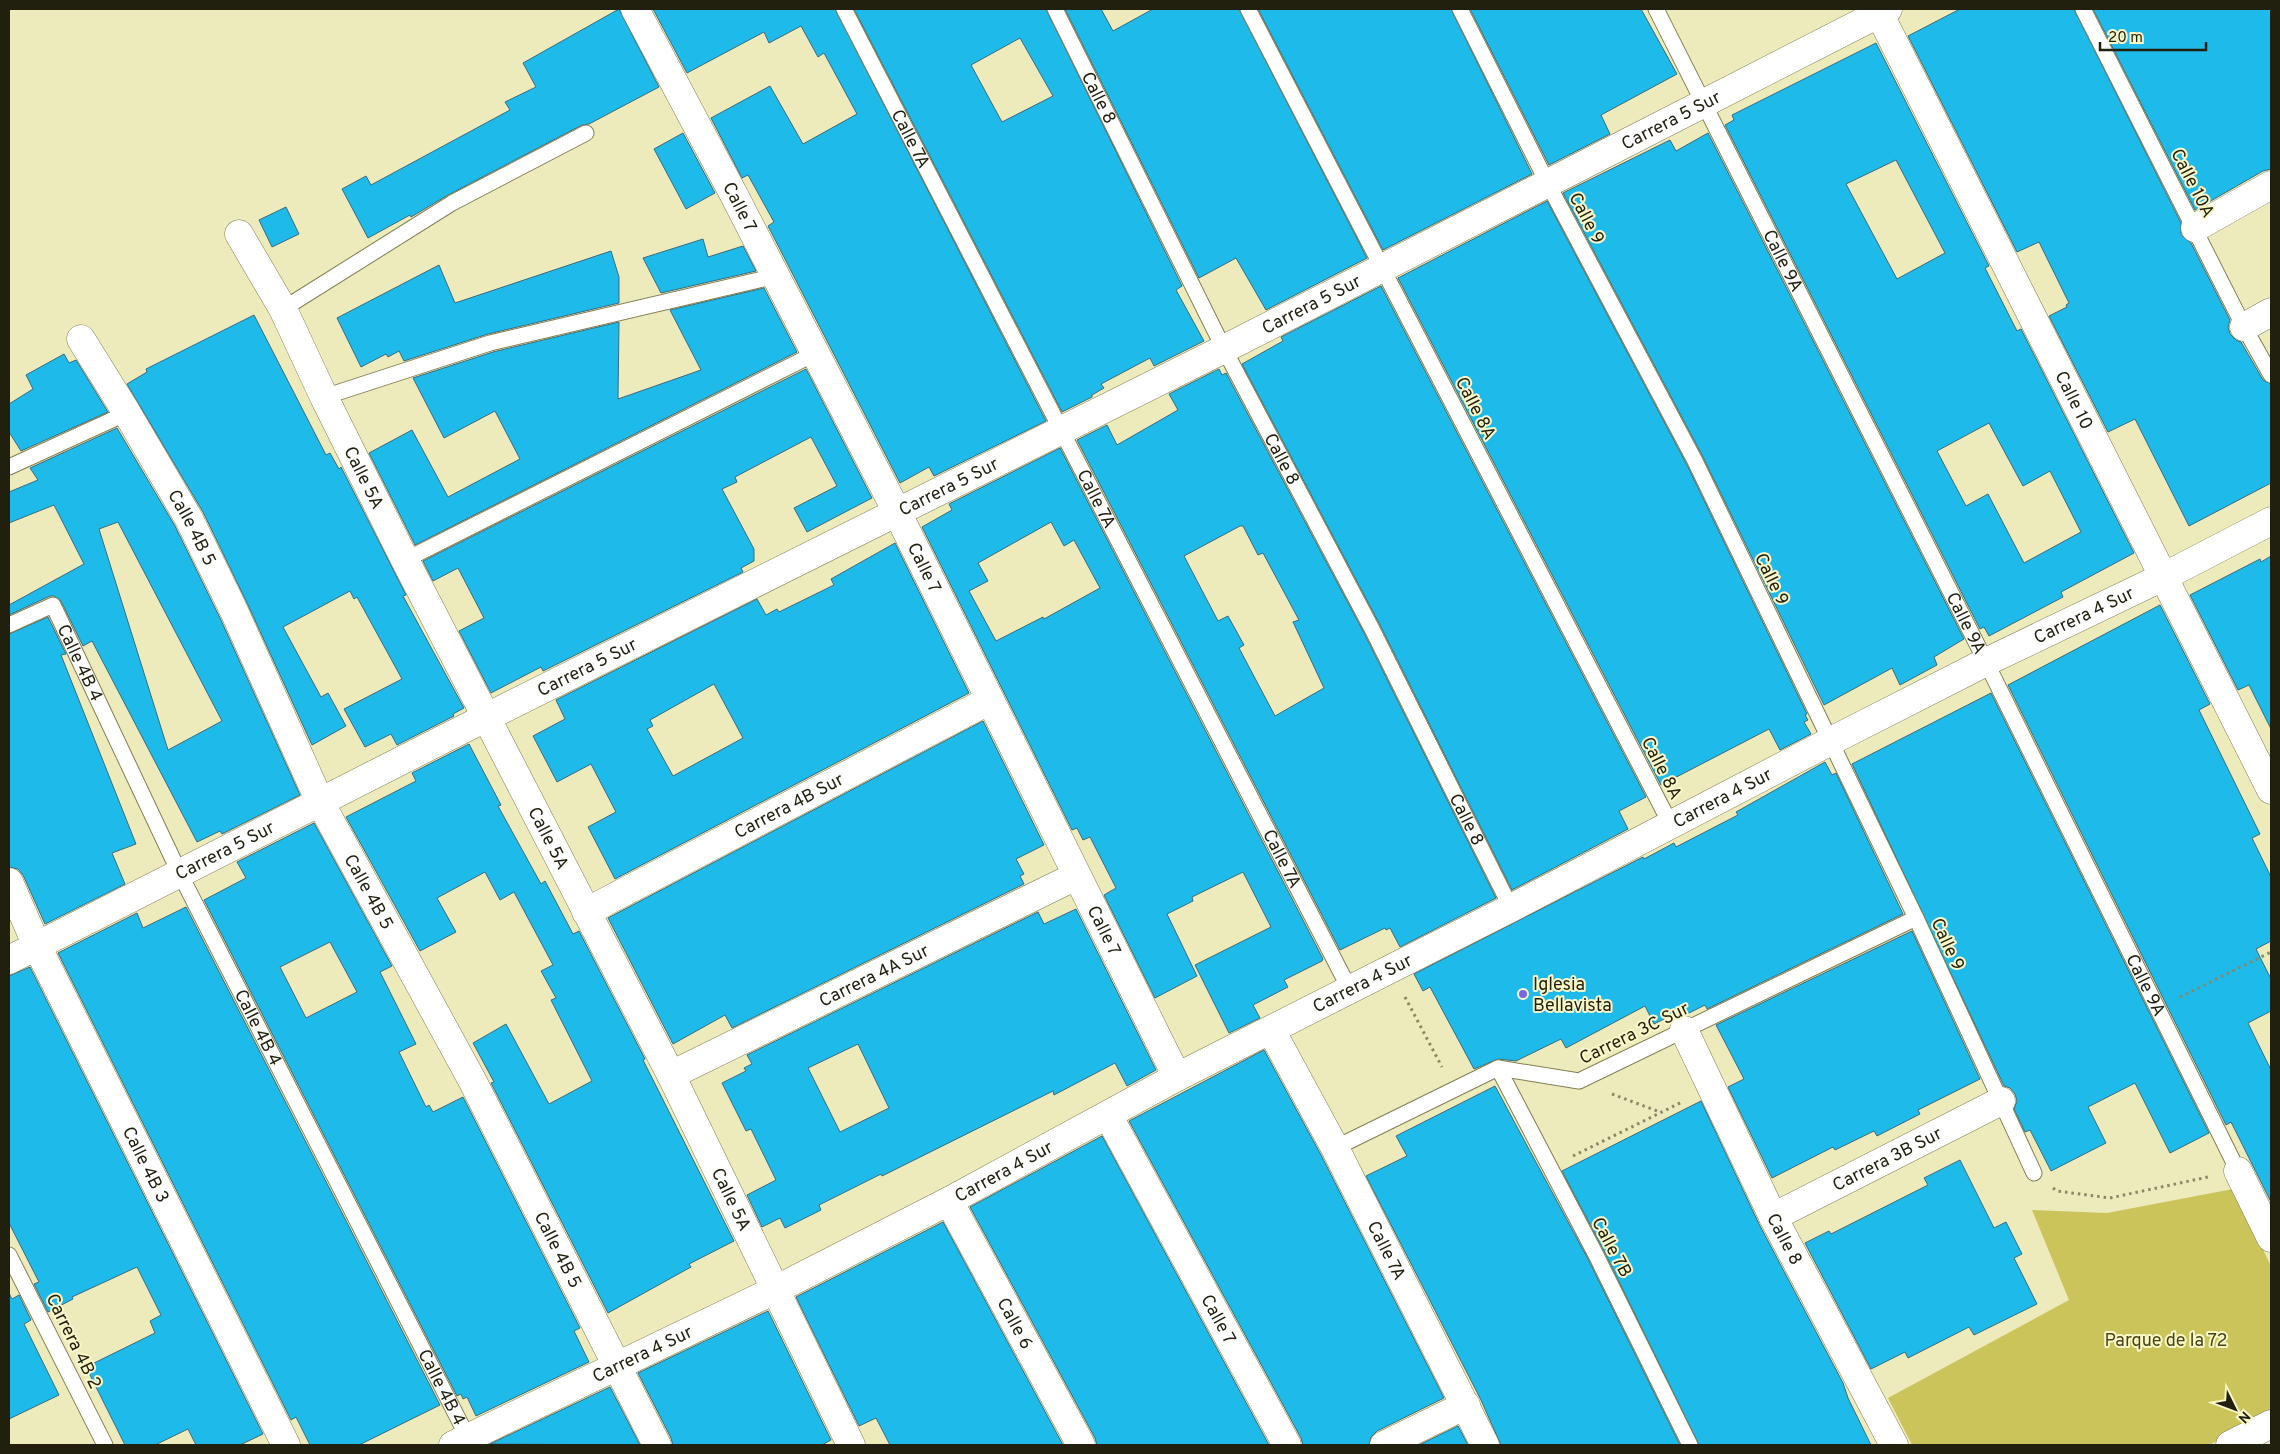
<svg xmlns="http://www.w3.org/2000/svg" width="2280" height="1454" font-family="Overpass,sans-serif">
  <style>
    .green { fill: #cbc45b }
    .building { fill: #1ebae9; stroke: #3a6b7e; fill-rule: evenodd }
    .lines { fill: none; stroke-linecap: round; stroke-linejoin: round }
    .service-casing { stroke: #827f54; stroke-width: 17 }
    .minor-casing { stroke: #827f54; stroke-width: 29 }
    .tertiary-casing { stroke: #827f54; stroke-width: 29 }
    .path { stroke: #898766; stroke-width: 3; stroke-dasharray: 2.5 4; stroke-linecap: butt }
    .service { stroke: #fff; stroke-width: 15 }
    .minor { stroke: #fff; stroke-width: 28 }
    .tertiary { stroke: #fff; stroke-width: 28 }
    .poi-dot { fill: #7767e2; stroke: #faf8c9; stroke-width: 2 }
    .labels { text-anchor: middle; stroke-width: 4; stroke-linejoin: round; paint-order: stroke }
    .street-label { font-size: 18px; fill: #211f0e; stroke: #faf8c9 }
    .poi-label { font-size: 18px; fill: #211f0e; stroke: #faf8c9; text-anchor: start }
    .park-label { font-size: 18px; fill: #474416; stroke: #faf8c9 }
  </style>
  <rect width="100%" height="100%" fill="#edebbc"/>
  <path class="green" d="M 2233,1189 L 2271,1266 L 2271,1413 L 2209,1445 L 1912,1445 L 1888,1398 L 2069,1300 L 2032,1210 L 2107,1213 Z"/>
  <path class="building" d="M 619,9 L 659,87 L 589,124 L 582,125 L 448,195 L 411,217 L 410,215 L 368,238 L 342,189 L 366,176 L 371,185 L 510,110 L 505,102 L 536,87 L 523,63 Z
    M 653,9 L 835,9 L 1046,421 L 934,476 L 929,467 L 900,483 L 768,226 L 774,222 L 748,175 L 742,178 L 711,118 L 770,86 L 803,144 L 857,114 L 824,53 L 818,57 L 801,26 L 769,43 L 764,32 L 687,73 Z
    M 854,9 L 1046,9 L 1182,286 L 1176,290 L 1204,341 L 1154,366 L 1150,358 L 1101,384 L 1104,388 L 1092,395 L 1092,397 L 1062,412 ZM 1020,38 L 1053,96 L 1002,122 L 971,65 Z
    M 1065,9 L 1101,9 L 1113,31 L 1153,9 L 1239,9 L 1367,258 L 1266,310 L 1236,258 L 1199,278 Z
    M 1258,9 L 1451,9 L 1532,174 L 1383,250 Z
    M 1470,9 L 1641,9 L 1677,74 L 1601,115 L 1610,134 L 1549,165 Z
    M 1960,9 L 2074,9 L 2181,223 L 2181,235 L 2191,243 L 2230,320 L 2228,327 L 2230,334 L 2236,340 L 2241,342 L 2263,380 L 2271,384 L 2271,483 L 2189,526 L 2135,419 L 2108,432 L 2049,316 L 2067,307 L 2066,305 L 2069,303 L 2039,242 L 2017,252 L 1908,36 Z
    M 2093,9 L 2271,9 L 2271,169 L 2263,171 L 2195,210 Z
    M 1876,43 L 1989,266 L 1985,268 L 2017,331 L 2021,329 L 2134,553 L 2061,592 L 2063,597 L 1989,636 L 1984,627 L 1980,629 L 1725,125 L 1734,120 L 1732,115 ZM 1896,160 L 1945,253 L 1897,279 L 1846,184 ZM 1989,423 L 2023,486 L 2050,471 L 2081,532 L 2024,563 L 1988,494 L 1966,506 L 1937,451 Z
    M 683,133 L 715,193 L 686,209 L 654,149 Z
    M 1708,133 L 1964,639 L 1934,657 L 1937,665 L 1900,685 L 1892,668 L 1824,705 L 1703,457 L 1563,193 L 1670,140 L 1676,151 Z
    M 1547,201 L 1687,465 L 1807,714 L 1805,715 L 1808,720 L 1804,722 L 1811,734 L 1780,750 L 1769,729 L 1661,785 L 1398,278 Z
    M 286,207 L 299,234 L 272,247 L 259,220 Z
    M 703,239 L 708,257 L 743,246 L 756,271 L 661,293 L 643,258 Z
    M 611,251 L 619,277 L 619,303 L 488,334 L 404,361 L 399,351 L 388,357 L 386,354 L 361,367 L 337,318 L 439,265 L 455,303 Z
    M 1381,286 L 1646,797 L 1619,811 L 1628,829 L 1512,890 L 1380,625 L 1242,364 L 1283,341 L 1281,337 Z
    M 764,288 L 797,352 L 415,545 L 369,453 L 412,430 L 448,497 L 520,459 L 495,411 L 444,438 L 413,378 L 493,352 L 619,322 L 618,399 L 701,370 L 670,310 Z
    M 254,315 L 326,455 L 330,453 L 339,469 L 341,467 L 406,595 L 403,596 L 464,708 L 453,714 L 454,716 L 397,745 L 391,734 L 365,747 L 344,709 L 402,679 L 357,597 L 354,599 L 350,591 L 283,627 L 321,697 L 328,693 L 346,726 L 312,745 L 248,605 L 203,512 L 127,384 L 147,372 L 146,369 Z
    M 64,354 L 69,363 L 76,360 L 108,412 L 21,451 L 9,432 L 9,404 L 33,389 L 26,375 Z
    M 806,369 L 872,498 L 807,532 L 794,508 L 837,486 L 811,437 L 735,477 L 737,482 L 722,489 L 754,549 L 754,561 L 741,568 L 743,572 L 543,671 L 541,667 L 491,693 L 459,631 L 484,618 L 458,568 L 433,581 L 423,561 Z
    M 1219,369 L 1222,375 L 1226,373 L 1364,633 L 1496,898 L 1400,947 L 1390,928 L 1386,930 L 1385,928 L 1340,950 L 1077,440 L 1107,425 L 1117,445 L 1178,410 L 1169,394 ZM 1240,526 L 1243,526 L 1258,555 L 1263,553 L 1299,620 L 1293,622 L 1324,688 L 1275,716 L 1239,648 L 1244,645 L 1228,616 L 1218,621 L 1184,556 Z
    M 117,428 L 175,526 L 220,618 L 300,795 L 222,834 L 220,831 L 197,842 L 92,641 L 83,646 L 61,601 L 54,596 L 50,596 L 9,615 L 9,605 L 84,564 L 54,505 L 9,523 L 9,492 L 38,480 L 30,468 ZM 118,522 L 222,721 L 168,750 L 99,529 Z
    M 1060,448 L 1323,959 L 1322,961 L 1284,980 L 1288,987 L 1253,1005 L 1260,1018 L 1229,1033 L 1195,965 L 1271,927 L 1243,872 L 1192,897 L 1193,901 L 1167,914 L 1197,976 L 1155,998 L 1104,895 L 1116,888 L 1090,837 L 1083,840 L 1077,828 L 1072,830 L 922,527 L 952,510 L 949,504 ZM 1051,522 L 1064,546 L 1074,540 L 1100,588 L 1044,619 L 1043,617 L 996,641 L 969,591 L 988,581 L 978,563 Z
    M 895,543 L 969,693 L 615,879 L 588,827 L 616,812 L 591,764 L 557,782 L 533,736 L 565,719 L 556,700 L 757,599 L 766,615 L 777,609 L 779,612 L 834,585 L 831,579 ZM 714,684 L 743,738 L 673,776 L 647,729 L 653,726 L 650,720 Z
    M 2271,556 L 2271,729 L 2249,685 L 2238,690 L 2190,595 L 2260,559 L 2261,562 Z
    M 2160,605 L 2210,704 L 2199,710 L 2260,834 L 2252,838 L 2271,877 L 2271,941 L 2256,949 L 2271,979 L 2271,1011 L 2248,1023 L 2271,1070 L 2271,1202 L 2231,1122 L 2226,1125 L 2008,685 Z
    M 48,617 L 66,654 L 61,655 L 136,844 L 112,853 L 125,884 L 45,924 L 23,875 L 18,869 L 9,867 L 9,634 Z
    M 1991,693 L 2209,1133 L 2170,1153 L 2135,1083 L 2088,1107 L 2106,1143 L 2051,1171 L 2030,1130 L 2025,1132 L 2014,1109 L 2017,1101 L 2015,1094 L 2010,1088 L 2004,1086 L 1852,764 Z
    M 983,721 L 1044,845 L 1016,859 L 1024,874 L 1020,876 L 1024,884 L 732,1028 L 725,1015 L 673,1044 L 608,918 Z
    M 469,744 L 501,805 L 498,806 L 541,884 L 545,881 L 573,934 L 579,931 L 645,1059 L 643,1060 L 734,1241 L 689,1264 L 691,1267 L 608,1313 L 491,1083 L 494,1082 L 473,1043 L 506,1024 L 549,1104 L 592,1081 L 551,1000 L 556,998 L 541,971 L 553,965 L 514,892 L 500,900 L 485,872 L 437,898 L 456,932 L 420,951 L 346,817 L 416,781 L 412,773 Z
    M 1825,762 L 1832,775 L 1836,773 L 1903,914 L 1707,1009 L 1705,1005 L 1687,1014 L 1684,1009 L 1654,1024 L 1645,1006 L 1566,1048 L 1561,1039 L 1516,1061 L 1498,1059 L 1474,1069 L 1430,987 L 1423,991 L 1414,974 L 1643,857 L 1644,859 L 1674,843 L 1676,847 L 1738,815 L 1736,812 Z
    M 314,823 L 392,966 L 380,972 L 416,1044 L 399,1052 L 426,1107 L 429,1105 L 433,1112 L 463,1097 L 580,1328 L 574,1331 L 589,1362 L 476,1416 L 467,1397 L 463,1399 L 461,1394 L 457,1396 L 204,900 L 246,878 L 237,862 ZM 330,942 L 357,992 L 306,1018 L 280,967 Z
    M 186,907 L 440,1405 L 359,1445 L 310,1445 L 296,1417 L 291,1420 L 58,953 L 137,913 L 143,928 Z
    M 1076,909 L 1156,1070 L 1127,1086 L 1115,1063 L 1054,1095 L 1053,1091 L 882,1176 L 881,1174 L 819,1205 L 821,1210 L 785,1228 L 780,1218 L 762,1227 L 747,1195 L 776,1180 L 751,1129 L 746,1131 L 722,1083 L 746,1071 L 744,1068 L 752,1064 L 747,1055 L 1038,912 L 1044,924 ZM 858,1044 L 889,1108 L 840,1132 L 808,1068 Z
    M 1912,931 L 1980,1079 L 1918,1110 L 1920,1114 L 1877,1136 L 1874,1131 L 1835,1150 L 1833,1147 L 1772,1178 L 1728,1087 L 1744,1079 L 1716,1025 Z
    M 30,967 L 263,1434 L 240,1445 L 196,1445 L 188,1429 L 155,1445 L 125,1445 L 86,1367 L 155,1333 L 150,1321 L 161,1315 L 137,1267 L 72,1297 L 73,1299 L 48,1312 L 34,1284 L 39,1282 L 9,1223 L 9,976 Z
    M 1264,1050 L 1321,1155 L 1444,1398 L 1377,1431 L 1371,1437 L 1369,1445 L 1303,1445 L 1301,1438 L 1129,1121 Z
    M 1495,1086 L 1588,1259 L 1680,1445 L 1501,1445 L 1480,1398 L 1366,1176 L 1407,1156 L 1396,1136 Z
    M 1701,1101 L 1759,1224 L 1843,1383 L 1848,1398 L 1871,1445 L 1699,1445 L 1604,1251 L 1562,1171 Z
    M 1102,1136 L 1269,1445 L 1097,1445 L 1095,1438 L 970,1207 Z
    M 1960,1160 L 1994,1228 L 2006,1222 L 2022,1254 L 2014,1258 L 2037,1304 L 1974,1335 L 1969,1327 L 1908,1358 L 1905,1352 L 1871,1369 L 1805,1243 L 1829,1231 L 1831,1234 L 1928,1185 L 1924,1178 Z
    M 943,1222 L 1063,1445 L 890,1445 L 876,1418 L 859,1426 L 796,1297 Z
    M 9,1293 L 12,1299 L 19,1295 L 31,1320 L 24,1324 L 59,1395 L 9,1419 Z
    M 768,1311 L 831,1440 L 822,1445 L 673,1445 L 671,1438 L 638,1373 Z
    M 610,1387 L 640,1445 L 490,1444 Z
    M 1458,1426 L 1468,1445 L 1419,1445 Z"/>
  <g class="lines">
    <g class="service-casing">
      <g id="service">
        <path id="s1" d="M 844,9 L 1350,990"/>
        <path id="s2" d="M 1055,9 L 1224,349 L 1372,629 L 1511,908"/>
        <path d="M 1248,9 L 1671,825"/>
        <path d="M 1460,9 L 1548,184 L 1695,461 L 1916,918 L 2034,1173"/>
        <path id="s3" d="M 1656,9 L 1986,662 L 2238,1171"/>
        <path d="M 2083,9 L 2244,327 L 2271,375"/>
        <path d="M 283,309 L 452,203 L 586,133"/>
        <path d="M 324,397 L 490,343 L 776,276"/>
        <path d="M 9,467 L 127,413"/>
        <path d="M 405,560 L 816,353"/>
        <path id="s4" d="M 9,625 L 53,605 L 179,872 L 468,1438"/>
        <path d="M 1498,1068 L 1596,1255 L 1690,1445"/>
        <path d="M 1335,1148 L 1498,1068 L 1579,1081 L 1916,918"/>
        <path d="M 9,1255 L 105,1445"/>
      </g>
    </g>
    <g class="minor-casing">
      <g id="minor">
        <path id="s5" d="M 635,9 L 734,195 L 898,514 L 1177,1077"/>
        <path id="s6" d="M 1877,9 L 2271,790"/>
        <path d="M 2195,228 L 2271,185"/>
        <path id="s7" d="M 239,234 L 283,309 L 324,397 L 405,560 L 671,1075 L 851,1445"/>
        <path d="M 2244,327 L 2271,312"/>
        <path id="s8" d="M 81,339 L 127,413 L 189,519 L 234,611 L 320,802 L 472,1080 L 657,1445"/>
        <path id="s9" d="M 9,882 L 37,946 L 286,1445"/>
        <path id="s10" d="M 586,912 L 990,700"/>
        <path id="s11" d="M 9,960 L 487,717 L 1224,349 L 1888,9"/>
        <path id="s12" d="M 1271,1030 L 1335,1148 L 1485,1445"/>
        <path id="s13" d="M 1684,1030 L 1773,1217 L 1894,1445"/>
        <path id="s14" d="M 671,1075 L 1076,876"/>
        <path id="s15" d="M 1108,1115 L 1287,1445"/>
        <path d="M 2238,1171 L 2271,1238"/>
        <path id="s16" d="M 949,1201 L 1081,1445"/>
        <path id="s17" d="M 1773,1217 L 2001,1101"/>
        <path id="s18" d="M 453,1445 L 775,1290 L 949,1201 L 1177,1077 L 1511,908 L 1831,741 L 1986,662 L 2165,576 L 2271,521"/>
        <path d="M 1384,1445 L 1466,1405"/>
      </g>
    </g>
    <g class="tertiary-casing">
      <path id="tertiary" d="M 2230,1445 L 2271,1424"/>
    </g>
    <path class="path" d="M 1405,997 L 1442,1067
      M 2180,997 L 2271,952
      M 1612,1094 L 1660,1112
      M 1573,1156 L 1682,1102
      M 2053,1188 L 2057,1191 L 2110,1198 L 2208,1177"/>
    <use href="#service" class="service"/>
    <use href="#minor" class="minor"/>
    <use href="#tertiary" class="tertiary"/>
  </g>
  <circle class="poi-dot" cx="1523" cy="994" r="5"/>
  <g class="labels">
    <g class="street-label">
      <text dy="6" stroke="none"><textPath href="#s2" startOffset="99">Calle 8</textPath></text>
      <text dy="6" stroke="none"><textPath href="#s11" startOffset="1862">Carrera 5 Sur</textPath></text>
      <text dy="6" stroke="none"><textPath href="#s1" startOffset="146">Calle 7A</textPath></text>
      <text transform="translate(2193 183) rotate(63)" y="6">Calle 10A</text>
      <text dy="6" stroke="none"><textPath href="#s5" startOffset="224">Calle 7</textPath></text>
      <text transform="translate(1587 218) rotate(62)" y="6">Calle 9</text>
      <text dy="6" stroke="none"><textPath href="#s3" startOffset="282">Calle 9A</textPath></text>
      <text dy="6" stroke="none"><textPath href="#s11" startOffset="1458">Carrera 5 Sur</textPath></text>
      <text dy="6" stroke="none"><textPath href="#s6" startOffset="438">Calle 10</textPath></text>
      <text transform="translate(1476 408) rotate(63)" y="6">Calle 8A</text>
      <text dy="6" stroke="none"><textPath href="#s2" startOffset="504">Calle 8</textPath></text>
      <text dy="6" stroke="none"><textPath href="#s7" startOffset="274">Calle 5A</textPath></text>
      <text dy="6" stroke="none"><textPath href="#s11" startOffset="1052">Carrera 5 Sur</textPath></text>
      <text dy="6" stroke="none"><textPath href="#s1" startOffset="551">Calle 7A</textPath></text>
      <text dy="6" stroke="none"><textPath href="#s8" startOffset="219">Calle 4B 5</textPath></text>
      <text dy="6" stroke="none"><textPath href="#s5" startOffset="629">Calle 7</textPath></text>
      <text transform="translate(1772 579) rotate(64)" y="6">Calle 9</text>
      <text dy="6" stroke="none"><textPath href="#s18" startOffset="1830">Carrera 4 Sur</textPath></text>
      <text dy="6" stroke="none"><textPath href="#s3" startOffset="688">Calle 9A</textPath></text>
      <text dy="6" stroke="none"><textPath href="#s4" startOffset="112">Calle 4B 4</textPath></text>
      <text dy="6" stroke="none"><textPath href="#s11" startOffset="648">Carrera 5 Sur</textPath></text>
      <text transform="translate(1662 768) rotate(63)" y="6">Calle 8A</text>
      <text dy="6" stroke="none"><textPath href="#s18" startOffset="1425">Carrera 4 Sur</textPath></text>
      <text dy="6" stroke="none"><textPath href="#s10" startOffset="229">Carrera 4B Sur</textPath></text>
      <text dy="6" stroke="none"><textPath href="#s2" startOffset="909">Calle 8</textPath></text>
      <text dy="6" stroke="none"><textPath href="#s7" startOffset="679">Calle 5A</textPath></text>
      <text dy="6" stroke="none"><textPath href="#s11" startOffset="242">Carrera 5 Sur</textPath></text>
      <text dy="6" stroke="none"><textPath href="#s1" startOffset="956">Calle 7A</textPath></text>
      <text dy="6" stroke="none"><textPath href="#s8" startOffset="624">Calle 4B 5</textPath></text>
      <text dy="6" stroke="none"><textPath href="#s5" startOffset="1034">Calle 7</textPath></text>
      <text transform="translate(1948 944) rotate(65)" y="6">Calle 9</text>
      <text dy="6" stroke="none"><textPath href="#s14" startOffset="226">Carrera 4A Sur</textPath></text>
      <text dy="6" stroke="none"><textPath href="#s18" startOffset="1020">Carrera 4 Sur</textPath></text>
      <text dy="6" stroke="none"><textPath href="#s3" startOffset="1092">Calle 9A</textPath></text>
      <text dy="6" stroke="none"><textPath href="#s4" startOffset="518">Calle 4B 4</textPath></text>
      <text transform="translate(1634 1033) rotate(-26)" y="6">Carrera 3C Sur</text>
      <text dy="6" stroke="none"><textPath href="#s17" startOffset="128">Carrera 3B Sur</textPath></text>
      <text dy="6" stroke="none"><textPath href="#s9" startOffset="314">Calle 4B 3</textPath></text>
      <text dy="6" stroke="none"><textPath href="#s18" startOffset="615">Carrera 4 Sur</textPath></text>
      <text dy="6" stroke="none"><textPath href="#s7" startOffset="1084">Calle 5A</textPath></text>
      <text dy="6" stroke="none"><textPath href="#s13" startOffset="232">Calle 8</textPath></text>
      <text transform="translate(1612 1247) rotate(62)" y="6">Calle 7B</text>
      <text dy="6" stroke="none"><textPath href="#s8" startOffset="1029">Calle 4B 5</textPath></text>
      <text dy="6" stroke="none"><textPath href="#s12" startOffset="249">Calle 7A</textPath></text>
      <text dy="6" stroke="none"><textPath href="#s15" startOffset="232">Calle 7</textPath></text>
      <text dy="6" stroke="none"><textPath href="#s16" startOffset="139">Calle 6</textPath></text>
      <text transform="translate(74 1341) rotate(64)" y="6">Carrera 4B 2</text>
      <text dy="6" stroke="none"><textPath href="#s18" startOffset="210">Carrera 4 Sur</textPath></text>
      <text dy="6" stroke="none"><textPath href="#s4" startOffset="922">Calle 4B 4</textPath></text>
    </g>
    <g class="poi-label">
      <text x="1533" y="990">Iglesia<tspan x="1533" dy="21">Bellavista</tspan></text>
    </g>
    <g class="park-label">
      <text x="2166" y="1346">Parque de la 72</text>
    </g>
  </g>
  <rect width="2280" height="1454" fill="none" stroke="#211f0e" stroke-width="20"/>
  <g transform="translate(2235 1409) rotate(132)" stroke="#faf8c9" stroke-width="4" paint-order="stroke">
  <path d="M0-4L9 19L0 12L-9 19Z" fill="#211f0e"/>
  <text y="-8" font-size="14" font-weight="bold" text-anchor="middle" fill="#211f0e">N</text>
  </g>
  <path d="M2100 42v8h106v-8" fill="none" stroke="#211f0e" stroke-width="2.5"/>
  <text x="2108" y="42" font-size="15" fill="#211f0e" stroke="#faf8c9" stroke-width="4" paint-order="stroke">20 m</text>
</svg>
